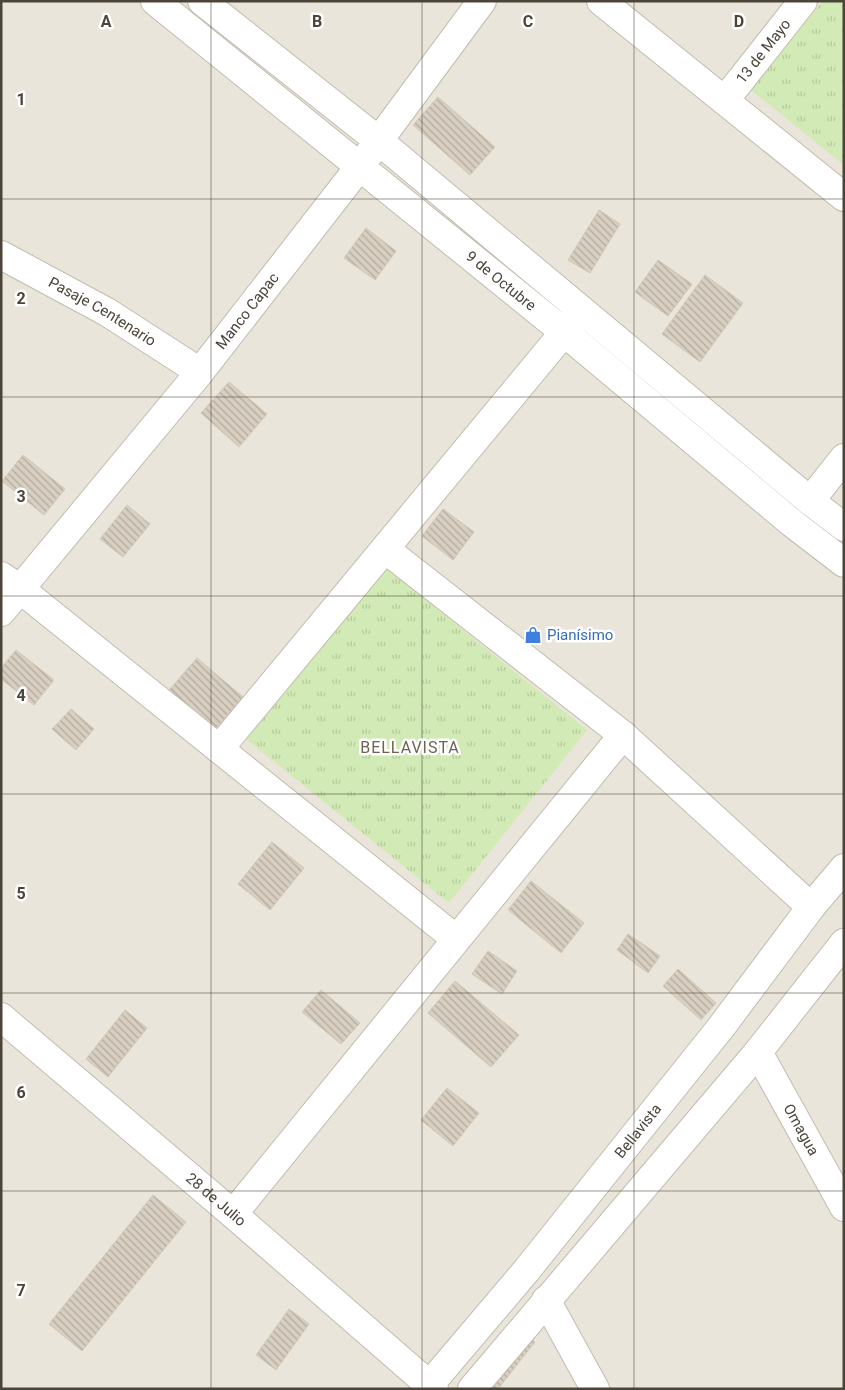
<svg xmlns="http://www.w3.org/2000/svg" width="845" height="1390" font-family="Roboto,sans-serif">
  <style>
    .residential { fill: #eae5da }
    .park { fill: url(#park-tufts) }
    .building { fill: url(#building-back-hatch); stroke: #d3c7b4 }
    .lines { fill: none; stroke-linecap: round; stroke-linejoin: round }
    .minor-casing { stroke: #c2bbae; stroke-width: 30 }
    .minor { stroke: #fff; stroke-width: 28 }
    .grid { fill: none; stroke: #4b4439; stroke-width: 1; stroke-opacity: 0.55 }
    .labels { text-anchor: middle; stroke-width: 5; stroke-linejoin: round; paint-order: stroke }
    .street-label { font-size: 15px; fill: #4b4439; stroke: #fff }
    .shop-label { font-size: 15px; fill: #366cbe; stroke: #fff; text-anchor: start }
    .neighbourhood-label { font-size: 16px; letter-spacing: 1px; fill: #6e6250; stroke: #fff }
    .grid-label { font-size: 16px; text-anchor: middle; font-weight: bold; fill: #4b4439; stroke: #fff; stroke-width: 5; stroke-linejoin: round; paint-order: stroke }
  </style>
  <defs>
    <pattern id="park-tufts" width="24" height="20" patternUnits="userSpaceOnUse" patternTransform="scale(1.25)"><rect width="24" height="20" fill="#d2eab5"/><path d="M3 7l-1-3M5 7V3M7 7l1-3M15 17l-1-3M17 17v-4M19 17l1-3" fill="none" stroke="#b6ca9c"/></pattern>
    <pattern id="building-back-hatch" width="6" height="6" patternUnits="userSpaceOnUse" patternTransform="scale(1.25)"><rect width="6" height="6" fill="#d8cfc1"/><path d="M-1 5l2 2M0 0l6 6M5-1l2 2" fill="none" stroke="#b1aa9e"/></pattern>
  </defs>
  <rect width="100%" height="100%" fill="#f6f3ec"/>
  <path class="residential" d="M 1,1 L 844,1 L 844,1389 L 1,1389 Z"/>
  <path class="park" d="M 823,1 L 844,1 L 844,165 L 747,87 Z
    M 384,566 L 587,730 L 449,903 L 246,739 Z"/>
  <path class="building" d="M 438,97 L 495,147 L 470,175 L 413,125 Z
    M 599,210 L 620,224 L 590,273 L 568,260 Z
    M 366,228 L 396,251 L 375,280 L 344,258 Z
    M 658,260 L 692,284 L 668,316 L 635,292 Z
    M 705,275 L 743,303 L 700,362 L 662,334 Z
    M 229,382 L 267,414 L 239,447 L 201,413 Z
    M 23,455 L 65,489 L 44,515 L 2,481 Z
    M 127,505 L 150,524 L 123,557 L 100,539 Z
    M 443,509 L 474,532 L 453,560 L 422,536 Z
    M 16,650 L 54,680 L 34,705 L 1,679 L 1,668 Z
    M 197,658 L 243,697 L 210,735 L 164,696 Z
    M 71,709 L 94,729 L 76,750 L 52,729 Z
    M 272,842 L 304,868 L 270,910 L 238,884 Z
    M 531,881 L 584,923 L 561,953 L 508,910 Z
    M 628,934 L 660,956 L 648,973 L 617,950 Z
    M 488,951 L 517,971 L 502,994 L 472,974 Z
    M 678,969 L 716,1003 L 701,1020 L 663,986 Z
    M 455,981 L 519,1035 L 491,1067 L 428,1013 Z
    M 321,990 L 360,1023 L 341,1044 L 302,1012 Z
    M 125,1010 L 147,1028 L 108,1077 L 86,1059 Z
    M 447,1088 L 479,1113 L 453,1146 L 421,1120 Z
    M 153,1195 L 186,1222 L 82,1351 L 49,1324 Z
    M 289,1309 L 309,1324 L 276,1370 L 256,1355 Z
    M 524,1332 L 535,1342 L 498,1389 L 479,1389 Z"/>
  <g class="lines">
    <g class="minor-casing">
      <g id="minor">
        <path id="s1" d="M 155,1 L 564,332 L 792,523 L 844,563"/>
        <path d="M 202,1 L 379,141 L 810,501 L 844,527"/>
        <path d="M 601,1 L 844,197"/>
        <path id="s2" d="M 725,100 L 803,1"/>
        <path id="s3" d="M 1,255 L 107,312 L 200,372"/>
        <path d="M 810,501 L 844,458"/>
        <path d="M 385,549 L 623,735 L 811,907"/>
        <path d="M 1,576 L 20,589 L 456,939"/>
        <path id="s4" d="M 1,612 L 200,372 L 360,166 L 482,1"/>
        <path d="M 219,749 L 575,319"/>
        <path id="s5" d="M 1,1017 L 233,1214 L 434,1389"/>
        <path id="s6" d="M 758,1052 L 844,1207"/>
        <path d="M 233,1214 L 623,735"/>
        <path d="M 546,1300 L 595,1389"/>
        <path id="s7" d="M 426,1389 L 526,1271 L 722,1026 L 811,907 L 844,868"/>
        <path d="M 472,1389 L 758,1052 L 844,943"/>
      </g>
    </g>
    <use href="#minor" class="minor"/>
  </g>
  <path class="grid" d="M 211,1 L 211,1389M 422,1 L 422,1389M 634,1 L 634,1389M 1,199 L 844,199M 1,397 L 844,397M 1,596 L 844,596M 1,794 L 844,794M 1,993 L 844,993M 1,1191 L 844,1191"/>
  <defs>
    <g id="shop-bare" transform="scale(1.35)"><path d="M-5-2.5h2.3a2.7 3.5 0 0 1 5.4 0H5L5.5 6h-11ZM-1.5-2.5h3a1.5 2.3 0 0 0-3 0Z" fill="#3f7fe0" stroke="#fff" stroke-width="2.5" paint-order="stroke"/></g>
  </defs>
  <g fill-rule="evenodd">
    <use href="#shop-bare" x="533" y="635"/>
  </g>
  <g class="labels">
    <g class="street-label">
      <text dy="5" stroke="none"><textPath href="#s2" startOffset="62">13 de Mayo</textPath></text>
      <text dy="5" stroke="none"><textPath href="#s1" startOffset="445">9 de Octubre</textPath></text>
      <text dy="5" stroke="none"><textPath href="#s4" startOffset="389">Manco Capac</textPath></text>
      <text dy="5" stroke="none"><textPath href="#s3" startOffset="116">Pasaje Centenario</textPath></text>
      <text dy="5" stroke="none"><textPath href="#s6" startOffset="89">Omagua</textPath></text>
      <text dy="5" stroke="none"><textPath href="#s7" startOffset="334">Bellavista</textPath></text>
      <text dy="5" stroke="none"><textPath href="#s5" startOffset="282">28 de Julio</textPath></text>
    </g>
    <g class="shop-label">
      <text x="547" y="640">Pianísimo</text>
    </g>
    <g class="neighbourhood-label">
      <text x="410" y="753">BELLAVISTA</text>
    </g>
  </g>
  <g class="grid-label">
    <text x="106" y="27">A</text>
    <text x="317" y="27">B</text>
    <text x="528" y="27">C</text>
    <text x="739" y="27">D</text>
    <text x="21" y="105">1</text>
    <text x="21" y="304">2</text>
    <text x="21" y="502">3</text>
    <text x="21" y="701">4</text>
    <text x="21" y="899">5</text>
    <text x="21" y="1098">6</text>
    <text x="21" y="1296">7</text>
  </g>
  <rect width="845" height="1390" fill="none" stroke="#4b4439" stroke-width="5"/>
</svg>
